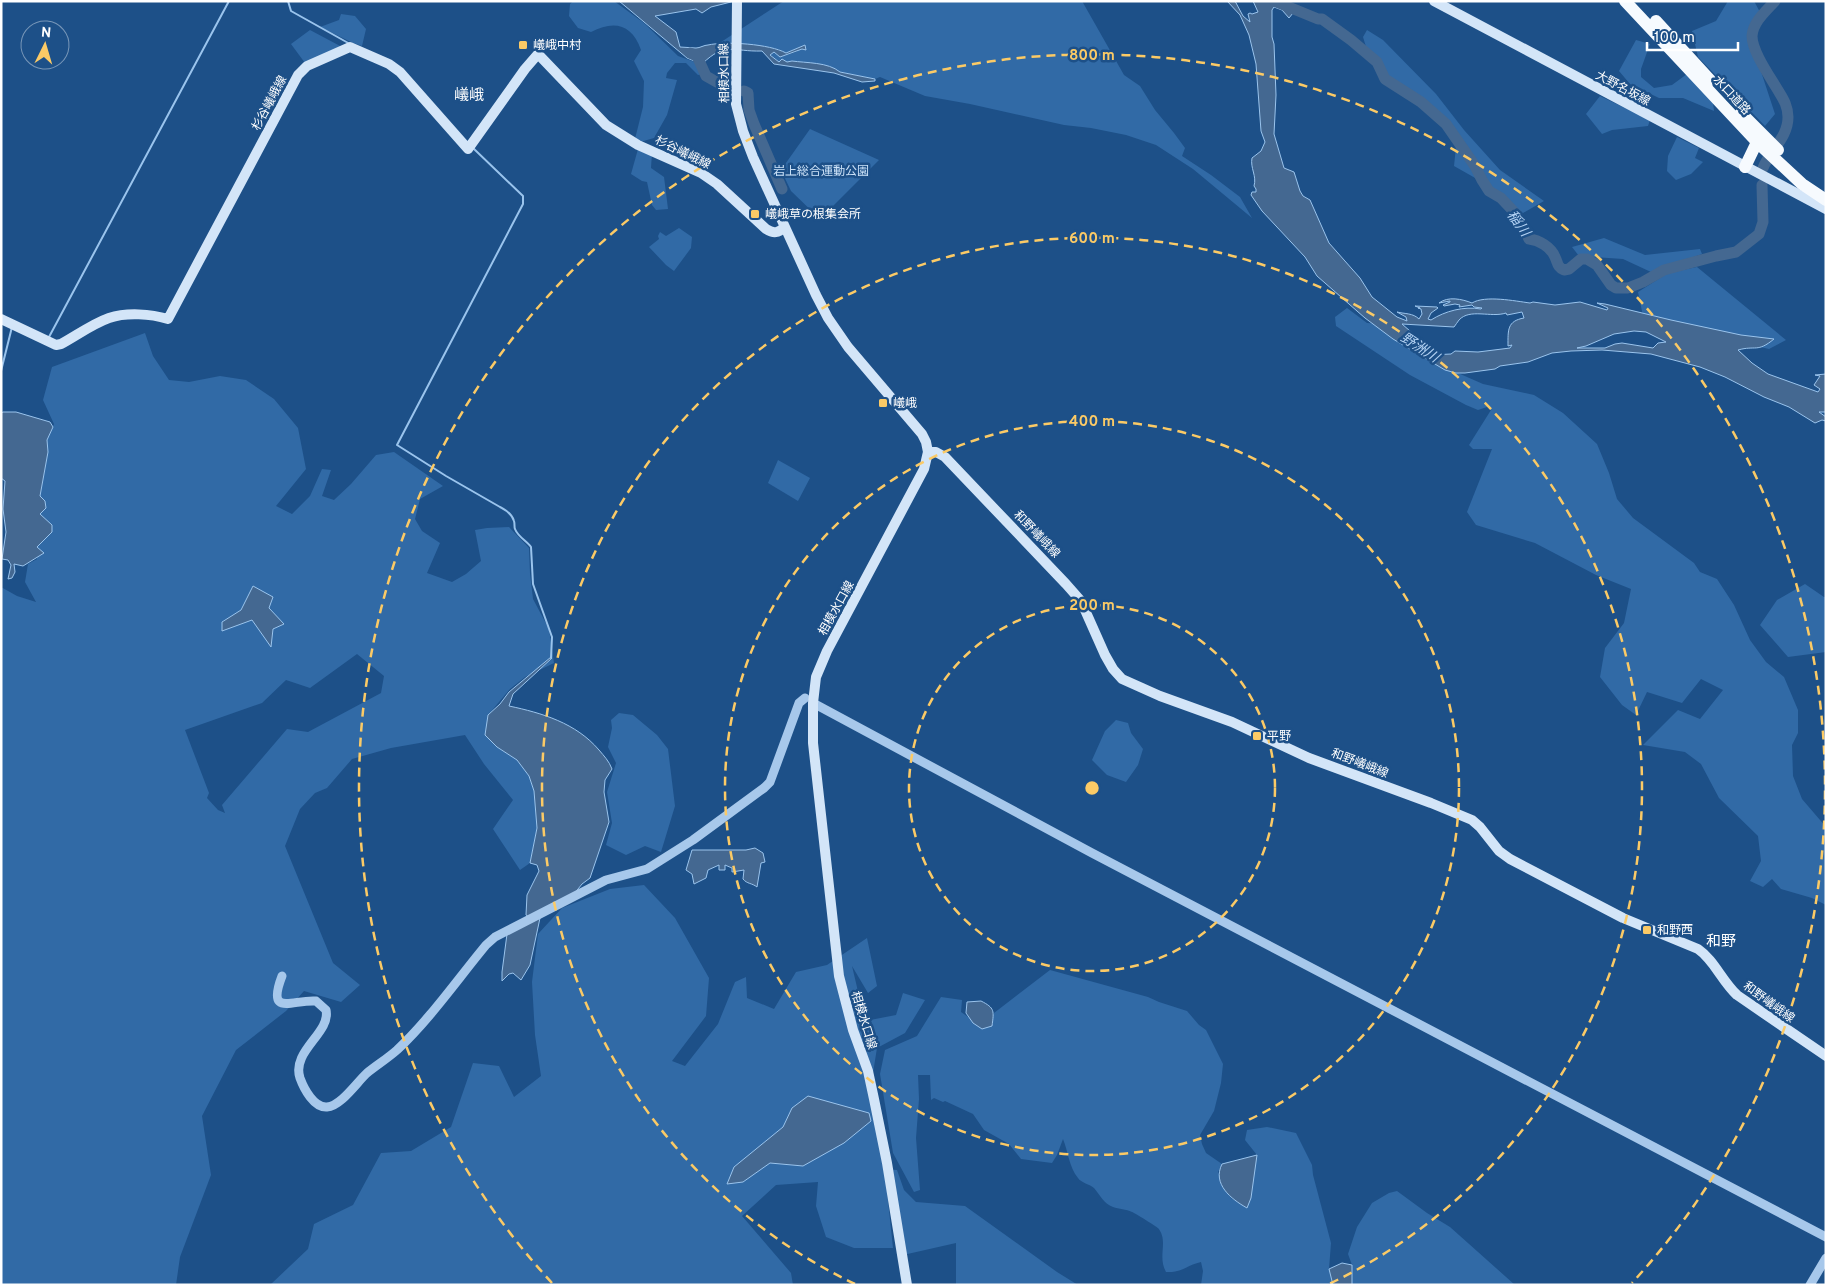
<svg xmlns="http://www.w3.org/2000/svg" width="1827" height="1286" font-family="Overpass,'Noto Sans JP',sans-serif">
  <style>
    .green { fill: #316aa6; fill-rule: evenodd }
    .water { fill: #446891; stroke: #9ac4ed; fill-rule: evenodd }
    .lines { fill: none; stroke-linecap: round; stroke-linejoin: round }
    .stream { stroke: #9ac4ed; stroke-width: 2 }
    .river { stroke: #446891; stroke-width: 11 }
    .tertiary { stroke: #a7c8eb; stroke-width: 9 }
    .secondary { stroke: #d3e5f8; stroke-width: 10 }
    .trunk { stroke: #f6fafe; stroke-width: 12 }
    .ring { fill: none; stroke: #fbca66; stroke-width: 2.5; stroke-dasharray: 9 6 }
    .poi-dot { fill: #fbca66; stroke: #1d5088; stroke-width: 2 }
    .labels { text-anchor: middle; stroke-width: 5; stroke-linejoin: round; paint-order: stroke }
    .poi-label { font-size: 12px; fill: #fff; stroke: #1d5088; text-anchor: start }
    .street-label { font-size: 12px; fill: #fff; stroke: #1d5088 }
    .park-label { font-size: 12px; fill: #cce2f8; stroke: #1d5088 }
    .water-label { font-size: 14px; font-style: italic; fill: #b3d2f3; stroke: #1d5088 }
    .quarter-label { font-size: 15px; fill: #fff; stroke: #1d5088 }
    .centre { fill: #fbca66; stroke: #1d5088; stroke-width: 2.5 }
    .ring-label { font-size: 15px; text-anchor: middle; font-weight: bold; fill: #fbca66; stroke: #1d5088; stroke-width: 5; stroke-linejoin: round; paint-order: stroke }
  </style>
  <rect width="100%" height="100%" fill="#1d5088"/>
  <path class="green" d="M 573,1 L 614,1 L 644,23 L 678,56 L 706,66 L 707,73 L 698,75 L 686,63 L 675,63 L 667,73 L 666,78 L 677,80 L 667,115 L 654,138 L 640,142 L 635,139 L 643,107 L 644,81 L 634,61 L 641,50 C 632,24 614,20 591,32 L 578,28 L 569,16 L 570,4 Z
    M 784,1 L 1082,1 L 1124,75 L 1140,86 L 1155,110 L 1174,133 L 1185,148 L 1182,156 L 1211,175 L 1240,197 L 1252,218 L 1193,169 L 1156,145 L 1126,135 L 1091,128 L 1064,125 L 970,104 L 925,96 L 880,77 L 875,79 L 840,72 C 827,61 795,62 779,62 L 770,54 L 774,52 L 780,57 L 796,52 L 805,45 L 786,53 L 778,49 L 718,44 Z
    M 1728,1 L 1754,1 L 1761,14 L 1750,38 L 1775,114 L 1765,126 L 1698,57 L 1692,31 L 1716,21 Z
    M 341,14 L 355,16 L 366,29 L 362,46 L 353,43 L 320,27 L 339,20 Z
    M 310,30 L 342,47 L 305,63 L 291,44 Z
    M 1367,30 L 1383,40 L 1436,94 L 1464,130 L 1500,170 L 1544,201 L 1523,213 L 1507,211 L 1491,187 L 1454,166 L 1457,137 L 1436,112 L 1388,78 L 1367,50 L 1363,37 Z
    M 1636,40 L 1650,44 L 1641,69 L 1641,77 L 1654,88 L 1672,85 L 1687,74 L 1713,103 L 1714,111 L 1683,98 L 1659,98 L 1630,84 L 1619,71 Z
    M 1600,96 L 1650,120 L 1648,126 L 1612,130 L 1602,134 L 1586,114 Z
    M 810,129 L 879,160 L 820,219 L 791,191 L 781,170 Z
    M 1677,137 L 1699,148 L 1695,158 L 1703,162 L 1691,174 L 1676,180 L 1667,171 L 1668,156 Z
    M 638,149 L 652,153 L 651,168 L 664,177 L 668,209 L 656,210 L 652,205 L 647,182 L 642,181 L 631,174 Z
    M 679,228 L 692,237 L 691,248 L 674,271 L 666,265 L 649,247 L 659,239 L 658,236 L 660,232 L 666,236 Z
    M 1604,238 L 1645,255 L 1700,249 L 1702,254 L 1651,272 L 1623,259 L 1579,256 L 1572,247 Z
    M 1697,267 L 1786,340 L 1769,349 L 1699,333 L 1643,316 L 1638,292 L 1668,273 Z
    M 1347,308 L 1367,323 L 1383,324 L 1442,366 L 1483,384 L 1534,395 L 1563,413 L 1597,444 L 1609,473 L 1617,499 L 1633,518 L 1694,563 L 1700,572 L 1717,579 L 1734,605 L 1750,640 L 1766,662 L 1784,677 L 1798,710 L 1798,733 L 1792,745 L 1793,776 L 1802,799 L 1826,827 L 1826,905 L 1812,898 L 1781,889 L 1772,879 L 1763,887 L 1750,881 L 1761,861 L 1758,836 L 1719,798 L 1701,764 L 1685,752 L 1643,745 L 1678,710 L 1700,719 L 1723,690 L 1701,679 L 1682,703 L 1647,692 L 1636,715 L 1622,705 L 1600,677 L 1605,648 L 1624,623 L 1631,589 L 1596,575 L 1535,543 L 1476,525 L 1467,512 L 1492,449 L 1473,449 L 1469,445 L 1491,410 L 1487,407 L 1478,410 L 1466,405 L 1410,375 L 1336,326 L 1335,317 Z
    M 145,333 L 153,356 L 169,380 L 189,382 L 220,376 L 246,380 L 274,399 L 298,428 L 306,469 L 276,506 L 292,514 L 310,496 L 322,469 L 331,470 L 322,496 L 334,500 L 351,484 L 376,455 L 394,452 L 443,486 L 420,499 L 415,519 L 422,531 L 440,543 L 427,573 L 452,582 L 466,574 L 481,561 L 475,530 L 487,528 L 509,527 L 529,548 L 530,573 L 533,599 L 549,629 L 554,663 L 525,677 L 510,689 L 488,715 L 497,747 L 517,760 L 529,776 L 534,791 L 537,828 L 530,863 L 520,870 L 493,829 L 513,800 L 484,764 L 465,735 L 391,748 L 352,759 L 327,788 L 315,793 L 300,809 L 285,846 L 333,963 L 360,985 L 341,1002 L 304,991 L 286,1011 L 236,1050 L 202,1116 L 211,1175 L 180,1257 L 176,1285 L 1,1285 L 1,587 L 17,596 L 36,602 L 25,582 L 28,564 L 37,559 L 40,496 L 48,452 L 47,440 L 54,424 L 43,400 L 52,367 ZM 357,654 L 384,676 L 381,693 L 308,732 L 287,729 L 222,805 L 225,813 L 218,810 L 207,798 L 209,793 L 185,730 L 262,703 L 286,680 L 310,688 Z
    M 778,460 L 810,478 L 798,501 L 768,483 Z
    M 1805,584 L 1824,597 L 1826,597 L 1826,652 L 1788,657 L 1760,625 L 1777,600 Z
    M 619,713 L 633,715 L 657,735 L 668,749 L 675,806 L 661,852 L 645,846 L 626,855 L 606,845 L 612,823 L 607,792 L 616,763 L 608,747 L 612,728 L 611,720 Z
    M 1116,720 L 1128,723 L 1131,733 L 1143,749 L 1138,765 L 1126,782 L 1107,775 L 1092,760 L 1105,731 Z
    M 644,885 L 675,918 L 709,978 L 706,1016 L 672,1061 L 685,1066 L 718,1024 L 735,982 L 746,977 L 747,998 L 774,1009 L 796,972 L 827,965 L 867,938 L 877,986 L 868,993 L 852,966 L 865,1021 L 896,1015 L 903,993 L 925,1000 L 905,1033 L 877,1048 L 873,1073 L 884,1169 L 897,1170 L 904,1190 L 916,1202 L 965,1206 L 1057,1272 L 1078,1285 L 956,1285 L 956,1243 L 903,1255 L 887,1191 L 893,1248 L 854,1248 L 826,1237 L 816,1206 L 818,1182 L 776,1185 L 742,1216 L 791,1273 L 793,1285 L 270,1285 L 308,1249 L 314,1224 L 353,1205 L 381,1153 L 411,1151 L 451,1127 L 473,1063 L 499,1066 L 514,1097 L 541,1076 L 535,1035 L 532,982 L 538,934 L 562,908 L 610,889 Z
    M 1050,970 L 1148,997 L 1159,1002 L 1187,1011 L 1199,1025 L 1206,1030 L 1223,1064 L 1221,1083 L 1214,1111 L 1200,1135 L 1202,1144 L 1206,1153 L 1222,1164 L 1218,1172 L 1231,1198 L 1247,1208 L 1257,1155 L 1245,1140 L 1247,1130 L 1267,1127 L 1296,1133 L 1312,1165 L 1313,1175 L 1331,1243 L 1329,1269 L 1333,1285 L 1201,1285 L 1203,1271 L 1201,1262 C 1187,1265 1182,1273 1166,1272 C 1157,1256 1169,1241 1158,1228 C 1157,1227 1135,1213 1132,1212 C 1126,1209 1119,1209 1113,1207 C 1104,1204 1100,1195 1094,1188 C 1090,1184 1081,1183 1078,1178 C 1069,1167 1068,1151 1063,1139 L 1057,1155 L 1052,1163 L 1021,1159 L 1009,1144 L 984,1130 L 973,1114 L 945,1101 L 943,1102 L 934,1098 L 931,1100 L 930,1075 L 918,1075 L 919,1099 L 916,1138 L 920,1190 L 914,1192 L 893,1153 L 880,1074 L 885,1050 L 917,1036 L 941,997 L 962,1000 L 961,1012 L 980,1025 L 991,1022 L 994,1013 Z
    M 1397,1191 L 1427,1213 L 1450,1227 L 1515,1285 L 1352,1285 L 1352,1265 L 1348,1254 L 1357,1227 L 1372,1203 L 1389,1193 Z"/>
  <path class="water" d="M 619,1 L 735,1 L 711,7 L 702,13 L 696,9 L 655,16 L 676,32 L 680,47 C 685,47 691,48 696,48 C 700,48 704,45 708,45 C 726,41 770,44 786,53 L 805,45 L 806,50 L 802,49 L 780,57 L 774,52 L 770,55 L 779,62 L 782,59 L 787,62 L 792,61 C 806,63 828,62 840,72 L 875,79 L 875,81 L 862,82 L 834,73 L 774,64 L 762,51 C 732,52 726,41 702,64 L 687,58 Z
    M 1227,1 L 1235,1 L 1243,16 L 1250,22 L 1248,14 L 1250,13 L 1252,14 L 1258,12 L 1253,1 L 1283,1 L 1304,13 L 1293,13 L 1289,18 L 1282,10 L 1274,7 L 1272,10 L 1272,37 L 1274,44 L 1276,95 L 1274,134 L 1284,168 L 1294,172 L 1300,191 L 1303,196 L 1310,200 L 1329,243 L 1360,278 L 1372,297 L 1397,317 L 1407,321 L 1406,317 L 1397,312 C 1405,314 1413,313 1419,319 L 1422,314 L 1421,309 L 1418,308 L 1420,308 L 1415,306 L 1437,307 L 1438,308 L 1431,313 L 1428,319 L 1431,320 C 1445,311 1464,306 1481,309 L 1482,308 L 1474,307 L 1472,305 L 1459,307 L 1460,305 L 1455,304 L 1444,306 L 1443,305 L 1450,302 L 1450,301 L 1439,303 C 1448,296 1462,299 1472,303 C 1485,295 1515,301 1530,303 L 1533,302 L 1555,305 L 1580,302 L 1607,310 L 1608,308 L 1597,303 L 1605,304 L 1671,320 L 1741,335 L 1774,339 C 1757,353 1756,345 1738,350 L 1752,363 L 1768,374 L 1818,392 L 1820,389 L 1814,385 L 1820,376 L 1815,375 L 1826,374 L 1826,412 L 1819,412 L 1826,417 L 1826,421 L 1822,420 L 1815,423 L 1789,407 L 1764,397 L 1725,377 L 1700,367 L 1651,354 L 1602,350 L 1571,351 L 1552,353 L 1528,362 L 1500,366 L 1495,369 L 1465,373 L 1456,373 L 1445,370 L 1393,339 L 1365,318 L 1317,276 L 1305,257 L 1262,211 L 1251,195 L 1252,192 L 1256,192 L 1256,189 L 1254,186 C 1257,176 1250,168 1252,158 L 1261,151 L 1265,142 L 1261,131 L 1256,64 L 1249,35 L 1240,15 ZM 1522,312 L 1524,318 C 1507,321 1508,330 1508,346 L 1512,345 L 1510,348 L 1478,352 L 1455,351 L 1451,354 L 1431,355 L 1427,352 L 1418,338 L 1402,324 L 1454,327 C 1456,325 1457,322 1459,320 C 1470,308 1491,318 1506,313 L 1507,315 ZM 1634,331 L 1646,332 L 1666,342 L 1658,343 L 1653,348 L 1622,343 L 1615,344 L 1605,348 L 1577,348 L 1586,346 L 1614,334 Z
    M 3,412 L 16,412 L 50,422 L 53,427 L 47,440 L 48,452 L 40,496 L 45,501 L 46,508 L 40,514 L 52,525 L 52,532 L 37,547 L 44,553 L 23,566 L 14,564 L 15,572 L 12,578 L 8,579 L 11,565 L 8,560 L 2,559 L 6,532 L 3,509 L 5,481 L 1,478 L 1,413 Z
    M 253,586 L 273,597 L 269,608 L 284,624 L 273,629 L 271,647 L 252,620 L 222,631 L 222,622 L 241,610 Z
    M 551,657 L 552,658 L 513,694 L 509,706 C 542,713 576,723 599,750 C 604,756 609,761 612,769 L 605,780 L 604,792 L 609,822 L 590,878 L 582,884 L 574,894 L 529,917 L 526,915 L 527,895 L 539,871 L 537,865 L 530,863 L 537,828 L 534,791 L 529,776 L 517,760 L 497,747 L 485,735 L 488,715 L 500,704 L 509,692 Z
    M 755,848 L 763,853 L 765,862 L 761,863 L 757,887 C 752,883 747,884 743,879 L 744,870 L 732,872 L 732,868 L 725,865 L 725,870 L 719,870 L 719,865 L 708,870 L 706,878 L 694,884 L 692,874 L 686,870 L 692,850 L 746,850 Z
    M 540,918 L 530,965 L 521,980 L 513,973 L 509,974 L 502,981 L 502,972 L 507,934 Z
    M 981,1001 C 995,1008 994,1011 992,1026 L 982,1029 L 973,1023 L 966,1013 L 967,1002 Z
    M 808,1096 L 869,1113 L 871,1121 L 844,1143 L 803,1166 L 770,1163 L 743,1182 L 727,1184 L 734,1167 L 783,1127 L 792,1108 Z
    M 1257,1155 L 1251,1198 L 1247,1208 C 1231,1199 1212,1184 1222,1164 Z
    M 1342,1263 L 1352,1265 L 1352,1285 L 1333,1285 L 1329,1269 Z"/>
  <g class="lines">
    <path class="stream" d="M 288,1 L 291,11 L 350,44
      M 473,148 L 523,196 L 523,204 L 397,445 L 446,476 L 500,507 C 506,510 512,514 514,521 C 515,524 514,527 515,529 C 518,537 527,541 531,547 L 533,584 L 552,637 L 551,658
      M 49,337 L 229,1
      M 1,371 L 12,327"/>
    <path class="river" d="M 1274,1 L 1318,19 L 1322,19 L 1351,40 L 1377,62 L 1385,79 L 1421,102 L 1446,124 L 1475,166 L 1482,180 L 1489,191 L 1501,198 L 1517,215 L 1529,239 C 1539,240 1551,247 1555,257 C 1558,263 1557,267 1564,270 L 1569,269 L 1581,259 L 1587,259 L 1597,265 L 1611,285 L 1616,288 L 1628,288 L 1643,282 L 1664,270 L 1716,256 L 1736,252 L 1759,234 L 1763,222 L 1762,185
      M 690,53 L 697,56 L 706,76 L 722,85
      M 744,91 L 748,93 L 749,110 L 754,124 L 782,189
      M 1763,168 C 1770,150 1788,138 1788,117 C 1788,107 1784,100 1779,92 C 1771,78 1752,52 1752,36 C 1753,22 1766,11 1775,1"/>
    <path class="tertiary" d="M 813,703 L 1092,853 L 1826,1237
      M 282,976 C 266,1018 293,999 316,1001 L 326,1010 C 331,1033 291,1051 300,1078 C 304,1089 314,1108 327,1107 C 341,1106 357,1082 367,1073 C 377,1065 388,1058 397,1050 C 430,1019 457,980 486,945 L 495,937 L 606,880 L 647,869 L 693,840 L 764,788 L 770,782 L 799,703 L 805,698
      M 1810,1285 L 1826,1258"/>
    <path class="secondary" d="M 737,1 L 736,104 L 743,131 L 753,157 L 816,295 L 828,318 L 848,347 L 922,434 L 926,442 L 928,452 L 924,469 L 827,651 L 816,677 L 813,703 L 813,743 L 839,976 L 853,1030 L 868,1071 L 874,1099 L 887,1163 L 907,1285
      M 1434,1 L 1826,209
      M 1,319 L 56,345 L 61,344 C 76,336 92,324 109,318 C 127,312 151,314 168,319 L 298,75 L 307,66 L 350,47 L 389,64 L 400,72 L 468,149 L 525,69 L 538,54 L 606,125 L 638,145 L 701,173 L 717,184 L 766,229 C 774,234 778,233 785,227
      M 928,452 L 936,452 L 945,457 L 1066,584 L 1081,601 L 1105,655 L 1113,669 L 1122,679 L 1160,696 L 1232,722 L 1309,758 L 1431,803 L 1472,820 L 1480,827 L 1499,851 L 1510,859 L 1623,918 L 1698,949 C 1714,960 1722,981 1737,995 L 1826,1056"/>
    <path class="trunk" d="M 1625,1 L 1757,142 L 1802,184 L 1826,200
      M 1656,21 L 1710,80
      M 1741,113 L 1778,150
      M 1745,167 L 1757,142"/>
  </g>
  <g class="ring">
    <circle cx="1092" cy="788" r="183"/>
    <circle cx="1092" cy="788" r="367"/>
    <path d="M855 1284A550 550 0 1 1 1329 1284"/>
    <path d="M552 1283A733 733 0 1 1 1632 1283"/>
  </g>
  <g class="poi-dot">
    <rect x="518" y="40" width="10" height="10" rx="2.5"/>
    <rect x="750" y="209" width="10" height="10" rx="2.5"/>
    <rect x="878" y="398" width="10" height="10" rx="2.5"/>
    <rect x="1252" y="731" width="10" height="10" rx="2.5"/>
    <rect x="1642" y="925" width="10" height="10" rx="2.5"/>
  </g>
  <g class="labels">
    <g class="poi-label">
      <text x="533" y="49">嶬峨中村</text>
      <text x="765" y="218">嶬峨草の根集会所</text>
      <text x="893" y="407">嶬峨</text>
      <text x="1267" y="740">平野</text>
      <text x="1657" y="934">和野西</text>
    </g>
    <g class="street-label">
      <text transform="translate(724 73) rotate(-91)" y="4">相模水口線</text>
      <text transform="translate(1623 88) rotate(28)" y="4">大野名坂線</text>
      <text transform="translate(1732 95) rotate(47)" y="4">水口道路</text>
      <text transform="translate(269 103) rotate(-62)" y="4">杉谷嶬峨線</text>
      <text transform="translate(683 152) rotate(26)" y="4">杉谷嶬峨線</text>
      <text transform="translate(1037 534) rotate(46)" y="4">和野嶬峨線</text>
      <text transform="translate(836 608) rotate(-61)" y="4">相模水口線</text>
      <text transform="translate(1360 763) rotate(21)" y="4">和野嶬峨線</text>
      <text transform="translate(1769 1002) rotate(36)" y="4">和野嶬峨線</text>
      <text transform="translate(864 1020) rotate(73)" y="4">相模水口線</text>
    </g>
    <g class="park-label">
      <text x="821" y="175">岩上総合運動公園</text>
    </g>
    <g class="water-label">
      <text transform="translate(1519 223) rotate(54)" y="5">稲川</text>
      <text transform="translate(1420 347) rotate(33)" y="5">野洲川</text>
    </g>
    <g class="quarter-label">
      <text x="469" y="100">嶬峨</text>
      <text x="1721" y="946">和野</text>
    </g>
  </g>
  <circle cx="1092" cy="788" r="8" class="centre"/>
  <g class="ring-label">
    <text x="1092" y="60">800 m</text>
    <text x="1092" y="243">600 m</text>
    <text x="1092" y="426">400 m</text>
    <text x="1092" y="610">200 m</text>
  </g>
  <rect width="1827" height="1286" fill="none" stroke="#ffffff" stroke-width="5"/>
  <g transform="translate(45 45) rotate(5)"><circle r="24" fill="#1d5088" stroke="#7796b8"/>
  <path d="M0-4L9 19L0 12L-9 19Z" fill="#fbca66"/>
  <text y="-8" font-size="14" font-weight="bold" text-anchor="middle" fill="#ffffff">N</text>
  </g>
  <path d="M1647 42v8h91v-8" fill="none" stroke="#ffffff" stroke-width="2.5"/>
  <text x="1654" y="42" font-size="15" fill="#ffffff" stroke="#1d5088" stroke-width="4" paint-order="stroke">100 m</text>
</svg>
